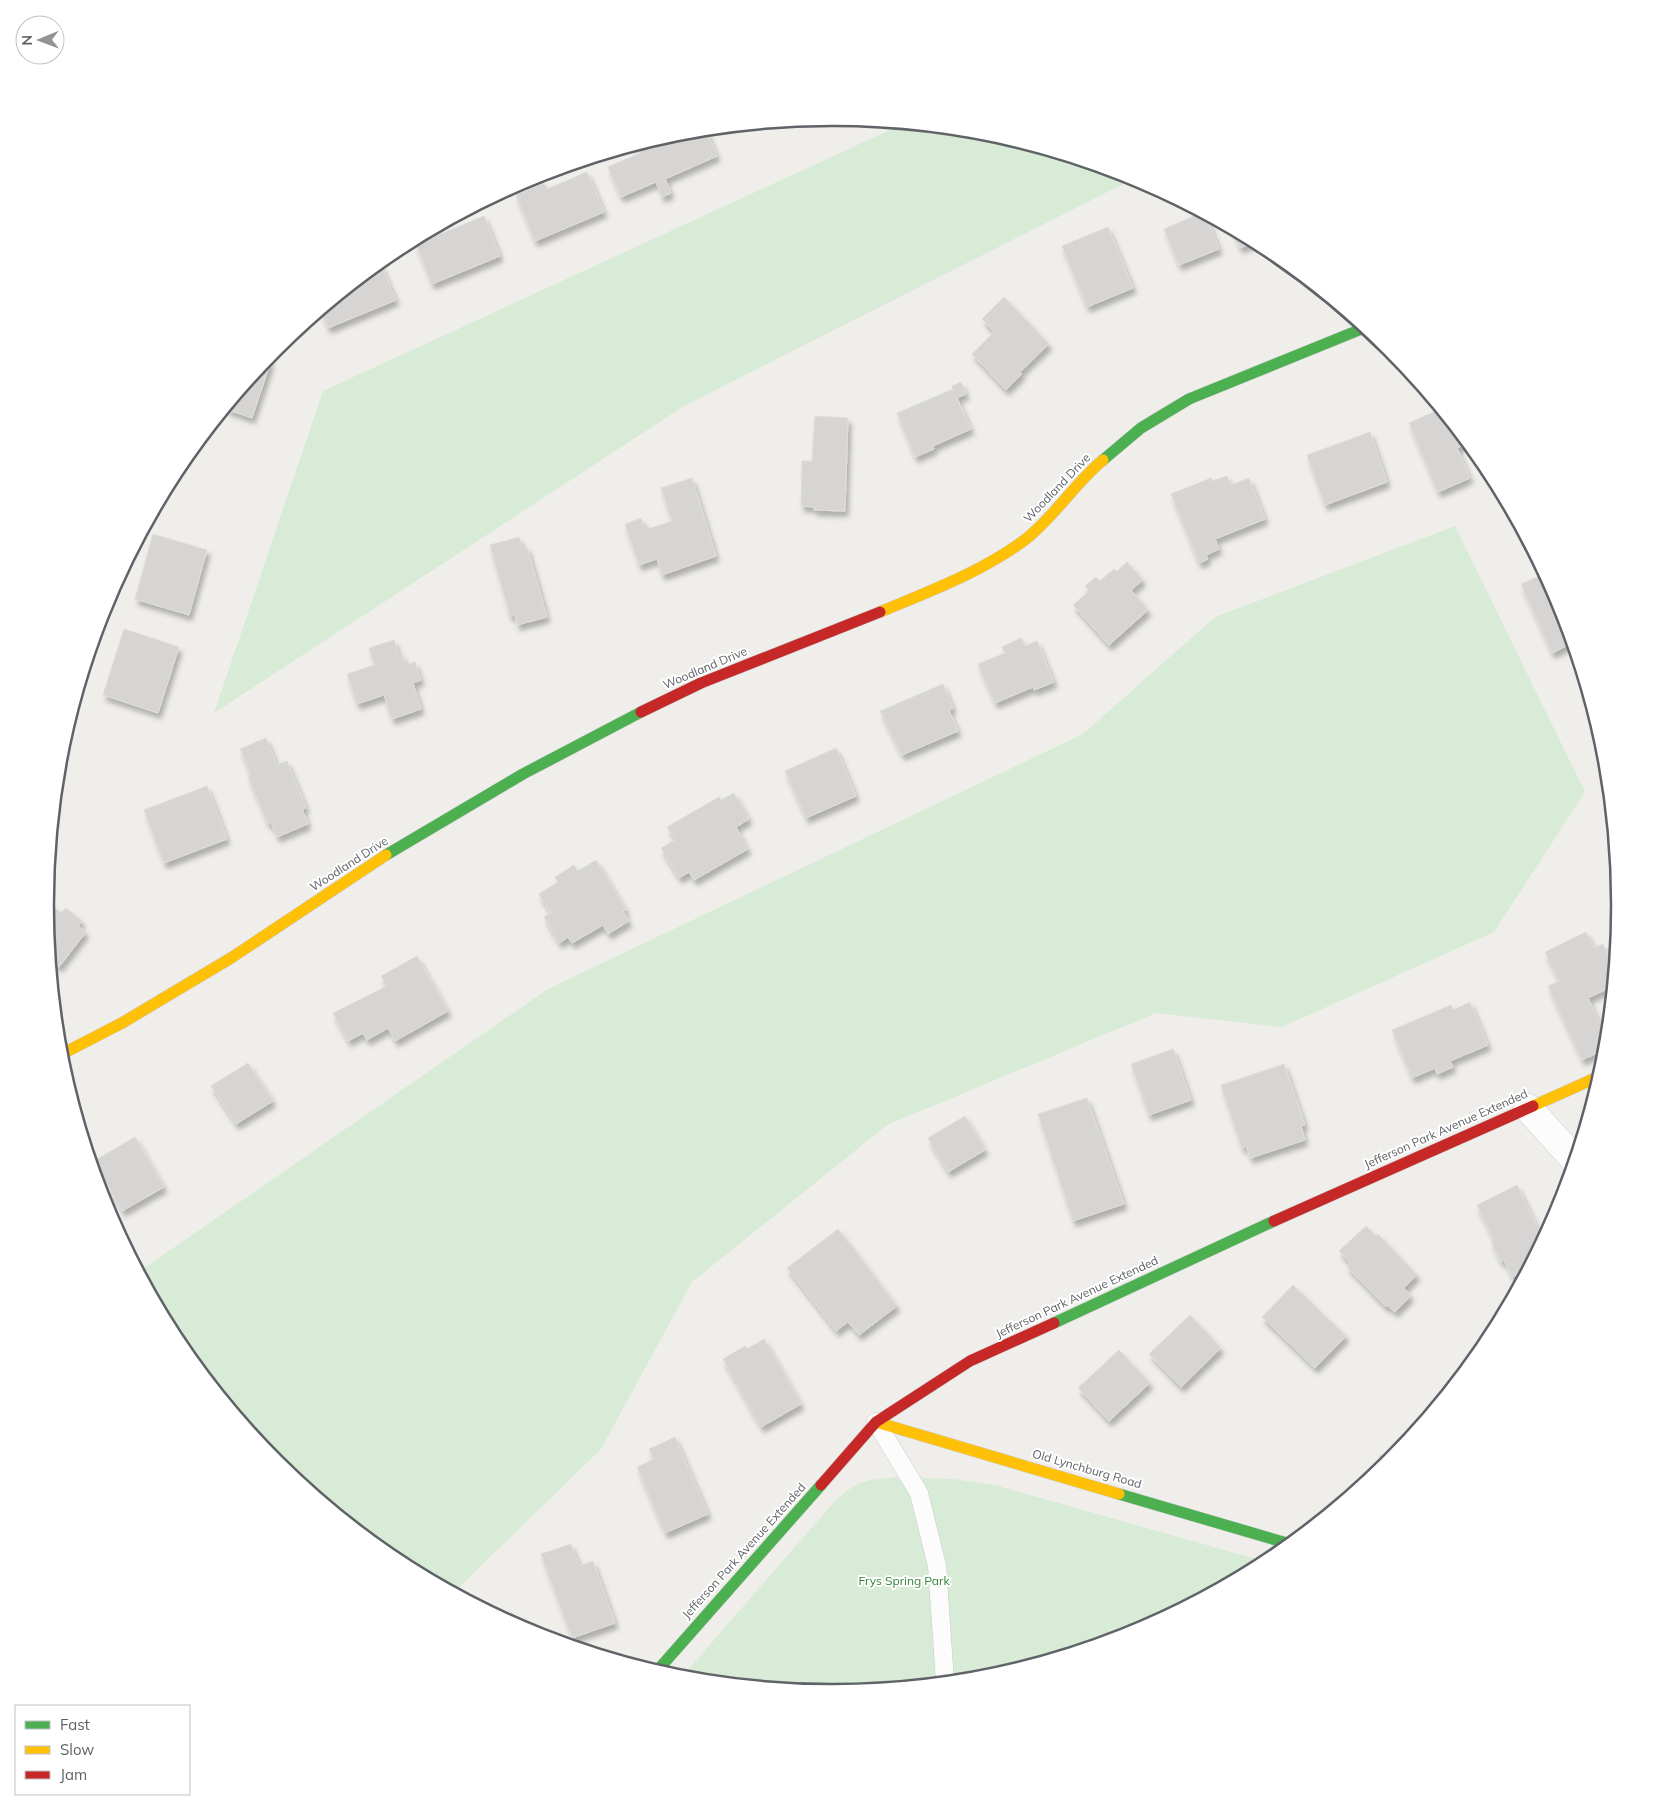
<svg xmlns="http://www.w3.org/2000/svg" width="1665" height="1810" font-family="Mulish,sans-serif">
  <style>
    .green { fill: #d8ebd6 }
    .building { fill: #d6d5d3; stroke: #deddd9; filter: url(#shadow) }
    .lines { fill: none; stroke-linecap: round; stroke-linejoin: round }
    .lane-casing { stroke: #cbcccc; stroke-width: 19 }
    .street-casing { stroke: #cbcccc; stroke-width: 29 }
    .fast-casing { stroke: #cacacb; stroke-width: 12 }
    .slow-casing { stroke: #cacacb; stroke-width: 12 }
    .jam-casing { stroke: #cacacb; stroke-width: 12 }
    .lane { stroke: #fdfcfc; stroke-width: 18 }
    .street { stroke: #fdfcfc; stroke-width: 28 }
    .fast { stroke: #4caf50; stroke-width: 11 }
    .slow { stroke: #ffc107; stroke-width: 11 }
    .jam { stroke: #c62828; stroke-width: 11 }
    .labels { text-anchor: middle; stroke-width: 4; stroke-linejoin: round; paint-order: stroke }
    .street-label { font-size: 12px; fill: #5f6368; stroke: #fff }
    .park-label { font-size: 12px; fill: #348238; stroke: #fff }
    .rim { fill: none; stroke: #5f6368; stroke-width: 2.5 }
  </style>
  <defs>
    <filter id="shadow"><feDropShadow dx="3" dy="5.5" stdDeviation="2.5" flood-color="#0004"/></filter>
  </defs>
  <rect width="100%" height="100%" fill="#efeeea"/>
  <path class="green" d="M 903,124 L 986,133 L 1135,178 L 684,406 L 214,713 L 323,391 Z
    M 1455,526 L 1585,792 L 1494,932 L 1282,1027 L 1156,1013 L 887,1125 L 692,1282 L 601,1449 L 454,1592 L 395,1560 L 275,1462 L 178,1342 L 140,1271 L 548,989 L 1083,734 L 1215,617 Z
    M 900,1477 L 954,1479 L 998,1486 L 1267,1562 L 1134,1633 L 986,1677 L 832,1692 L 681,1678 L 835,1501 C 860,1478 868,1480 900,1477 Z"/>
  <path class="building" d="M 706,130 L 717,156 L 665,179 L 671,193 L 662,197 L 656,182 L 621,197 L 608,167 L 640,153 L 637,145 L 679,133 Z
    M 587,172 L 604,212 L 535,241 L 516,195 L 544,183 L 547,189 Z
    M 1201,213 L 1206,216 L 1219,249 L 1179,265 L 1164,229 Z
    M 484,216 L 500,256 L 432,284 L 416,244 Z
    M 1108,227 L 1133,288 L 1087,307 L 1062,246 Z
    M 1232,230 L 1254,242 L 1240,248 Z
    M 380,263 L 396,300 L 328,328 L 321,311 Z
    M 1004,297 L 1049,344 L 1020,372 L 1022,374 L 1006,390 L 972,354 L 994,332 L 982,319 Z
    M 266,359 L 271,361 L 252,418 L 226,409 Z
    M 961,382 L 966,394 L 957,398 L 971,429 L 933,446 L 934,449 L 915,457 L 897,413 L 953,389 L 952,386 Z
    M 1440,409 L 1467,443 L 1457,448 L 1470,478 L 1438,492 L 1409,423 Z
    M 815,416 L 848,418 L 845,511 L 814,510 L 814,507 L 801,506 L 802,461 L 812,461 Z
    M 1370,432 L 1387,482 L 1325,505 L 1307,455 Z
    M 1227,476 L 1231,485 L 1249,478 L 1265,519 L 1215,539 L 1219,549 L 1206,555 L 1208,559 L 1199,563 L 1171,494 L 1211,478 L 1212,481 Z
    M 692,478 L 716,556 L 662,575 L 657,559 L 639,565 L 625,524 L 641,518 L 645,530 L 672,521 L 661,488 Z
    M 153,534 L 207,550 L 189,615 L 135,599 Z
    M 519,537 L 522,548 L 527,547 L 547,617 L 517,625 L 515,615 L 510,616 L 490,545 Z
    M 1127,562 L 1143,580 L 1131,590 L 1148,610 L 1109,645 L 1073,605 L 1089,591 L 1085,586 L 1096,577 L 1100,581 L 1114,569 L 1117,571 Z
    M 1544,574 L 1560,604 L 1572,643 L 1552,653 L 1521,584 Z
    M 124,629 L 179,647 L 158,713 L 103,695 Z
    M 1021,638 L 1025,646 L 1037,641 L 1054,682 L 1034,690 L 1033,687 L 995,703 L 978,664 L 1005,653 L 1002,647 Z
    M 394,640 L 398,654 L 401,653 L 406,665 L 415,662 L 421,680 L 413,683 L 421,709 L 392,719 L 384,695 L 357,704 L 347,674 L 375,665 L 369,648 Z
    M 943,684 L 953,708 L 949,710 L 958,731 L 902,755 L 880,711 Z
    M 266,738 L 277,765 L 287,761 L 306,808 L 302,809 L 308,824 L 277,837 L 271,822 L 268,824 L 248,776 L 251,774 L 240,749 Z
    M 836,748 L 856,796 L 806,818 L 785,771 Z
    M 207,786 L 227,839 L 164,863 L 144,810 Z
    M 734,793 L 749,819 L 736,827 L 748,849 L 694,880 L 689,872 L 679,878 L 661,848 L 675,840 L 667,827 L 719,797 L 721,800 Z
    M 596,860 L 626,910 L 623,911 L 629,921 L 608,934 L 603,925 L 572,943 L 568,937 L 559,943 L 544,917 L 551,913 L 539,894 L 558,882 L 555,877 L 574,865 L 578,871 Z
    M 45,900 L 61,913 L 66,908 L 82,921 L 78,926 L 86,932 L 59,967 L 50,960 Z
    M 1586,932 L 1594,948 L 1603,944 L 1614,966 L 1613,974 L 1606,978 L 1611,987 L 1588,998 L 1607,1038 L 1606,1049 L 1582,1060 L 1548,986 L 1559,981 L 1545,952 Z
    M 417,956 L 448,1011 L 395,1041 L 388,1028 L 367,1040 L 363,1033 L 348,1041 L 333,1013 L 387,986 L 381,976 Z
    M 1470,1002 L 1488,1045 L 1450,1061 L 1453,1067 L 1437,1074 L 1435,1068 L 1412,1078 L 1392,1030 L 1451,1005 L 1453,1010 Z
    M 1173,1049 L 1191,1100 L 1149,1115 L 1131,1064 Z
    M 248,1063 L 273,1101 L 236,1124 L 211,1086 Z
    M 1284,1064 L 1305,1125 L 1301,1126 L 1305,1140 L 1250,1158 L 1246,1146 L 1242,1148 L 1221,1085 Z
    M 1087,1098 L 1124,1204 L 1073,1221 L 1038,1114 Z
    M 965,1116 L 985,1150 L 948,1172 L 928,1138 Z
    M 135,1137 L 164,1187 L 122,1211 L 94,1161 Z
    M 1517,1185 L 1543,1239 L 1524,1274 L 1523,1272 L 1512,1277 L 1504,1260 L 1501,1262 L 1491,1241 L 1494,1240 L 1477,1205 Z
    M 1366,1226 L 1376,1236 L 1378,1234 L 1417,1275 L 1404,1288 L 1411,1296 L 1395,1312 L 1387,1305 L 1386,1307 L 1347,1267 L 1350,1263 L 1339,1251 Z
    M 838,1229 L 897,1306 L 859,1335 L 848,1322 L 836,1331 L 787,1268 Z
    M 1293,1285 L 1346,1336 L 1315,1368 L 1262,1317 Z
    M 1190,1315 L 1221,1348 L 1181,1387 L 1149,1354 Z
    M 764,1339 L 801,1404 L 761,1427 L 723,1359 L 745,1346 L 747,1349 Z
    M 1119,1350 L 1150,1383 L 1109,1421 L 1078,1388 Z
    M 675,1437 L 708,1514 L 665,1533 L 637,1467 L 654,1459 L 649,1449 Z
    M 1402,1447 L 1389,1462 L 1376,1473 L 1374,1468 L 1382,1464 L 1379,1456 Z
    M 571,1544 L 579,1566 L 593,1561 L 615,1623 L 572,1638 L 541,1554 Z"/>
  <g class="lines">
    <g class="lane-casing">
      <path id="lane" d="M 876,1422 L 919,1493 L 937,1566 L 945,1681"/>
    </g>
    <g class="street-casing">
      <path id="street" d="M 1528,1108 L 1574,1159"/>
    </g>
    <g class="fast-casing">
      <path id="fast" d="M 1103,460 L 1141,428 L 1189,399 L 1364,328
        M 386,855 L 523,774 L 641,712
        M 1054,1323 L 1274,1221
        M 1119,1494 L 1290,1544
        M 657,1671 L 821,1485"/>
    </g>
    <g class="slow-casing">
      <path id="slow" d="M 880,612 C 930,591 982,572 1026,539 C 1055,516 1075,483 1103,460
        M 60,1055 L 122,1023 L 231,958 L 386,855
        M 1533,1106 L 1600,1076
        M 876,1422 L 1119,1494"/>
    </g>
    <g class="jam-casing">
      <path id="jam" d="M 641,712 L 701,683 L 880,612
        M 1274,1221 L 1533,1106
        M 821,1485 L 876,1422 L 970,1361 L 1054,1323"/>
    </g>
    <use href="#lane" class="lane"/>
    <use href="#street" class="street"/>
    <use href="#fast" class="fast"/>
    <use href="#slow" class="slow"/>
    <use href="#jam" class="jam"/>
  </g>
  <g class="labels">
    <g class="street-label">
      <text transform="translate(1057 488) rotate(-46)" y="4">Woodland Drive</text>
      <text transform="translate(705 668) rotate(-23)" y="4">Woodland Drive</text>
      <text transform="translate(349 864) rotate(-33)" y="4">Woodland Drive</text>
      <text transform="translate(1446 1129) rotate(-24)" y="4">Jefferson Park Avenue Extended</text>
      <text transform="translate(1077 1297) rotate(-25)" y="4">Jefferson Park Avenue Extended</text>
      <text transform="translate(1087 1469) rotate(16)" y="4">Old Lynchburg Road</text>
      <text transform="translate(744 1551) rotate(-48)" y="4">Jefferson Park Avenue Extended</text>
    </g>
    <g class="park-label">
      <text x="904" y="1585">Frys Spring Park</text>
    </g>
  </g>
  <path d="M0 0H1665V1810H0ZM832 126H833A778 778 0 0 1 1611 904V906A778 778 0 0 1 833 1684H832A778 778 0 0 1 54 906V904A778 778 0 0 1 832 126Z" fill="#fff" fill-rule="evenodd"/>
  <path class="rim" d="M832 126H833A778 778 0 0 1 1611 904V906A778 778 0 0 1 833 1684H832A778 778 0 0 1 54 906V904A778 778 0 0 1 832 126Z"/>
  <rect x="15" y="1705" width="175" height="90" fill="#ffffff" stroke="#bfc1c3"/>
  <rect x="25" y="1721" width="25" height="8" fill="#4caf50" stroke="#bfc1c3"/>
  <text x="60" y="1730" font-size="15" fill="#5f6368">Fast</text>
  <rect x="25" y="1746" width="25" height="8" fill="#ffc107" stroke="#bfc1c3"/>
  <text x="60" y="1755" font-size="15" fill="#5f6368">Slow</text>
  <rect x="25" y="1771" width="25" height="8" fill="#c62828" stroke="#bfc1c3"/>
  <text x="60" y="1780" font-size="15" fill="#5f6368">Jam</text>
  <g transform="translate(40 40) rotate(269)"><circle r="24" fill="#ffffff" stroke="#bfc1c3"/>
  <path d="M0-4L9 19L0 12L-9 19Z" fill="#919496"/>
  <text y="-8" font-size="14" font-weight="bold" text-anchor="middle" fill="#5f6368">N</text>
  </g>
</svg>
